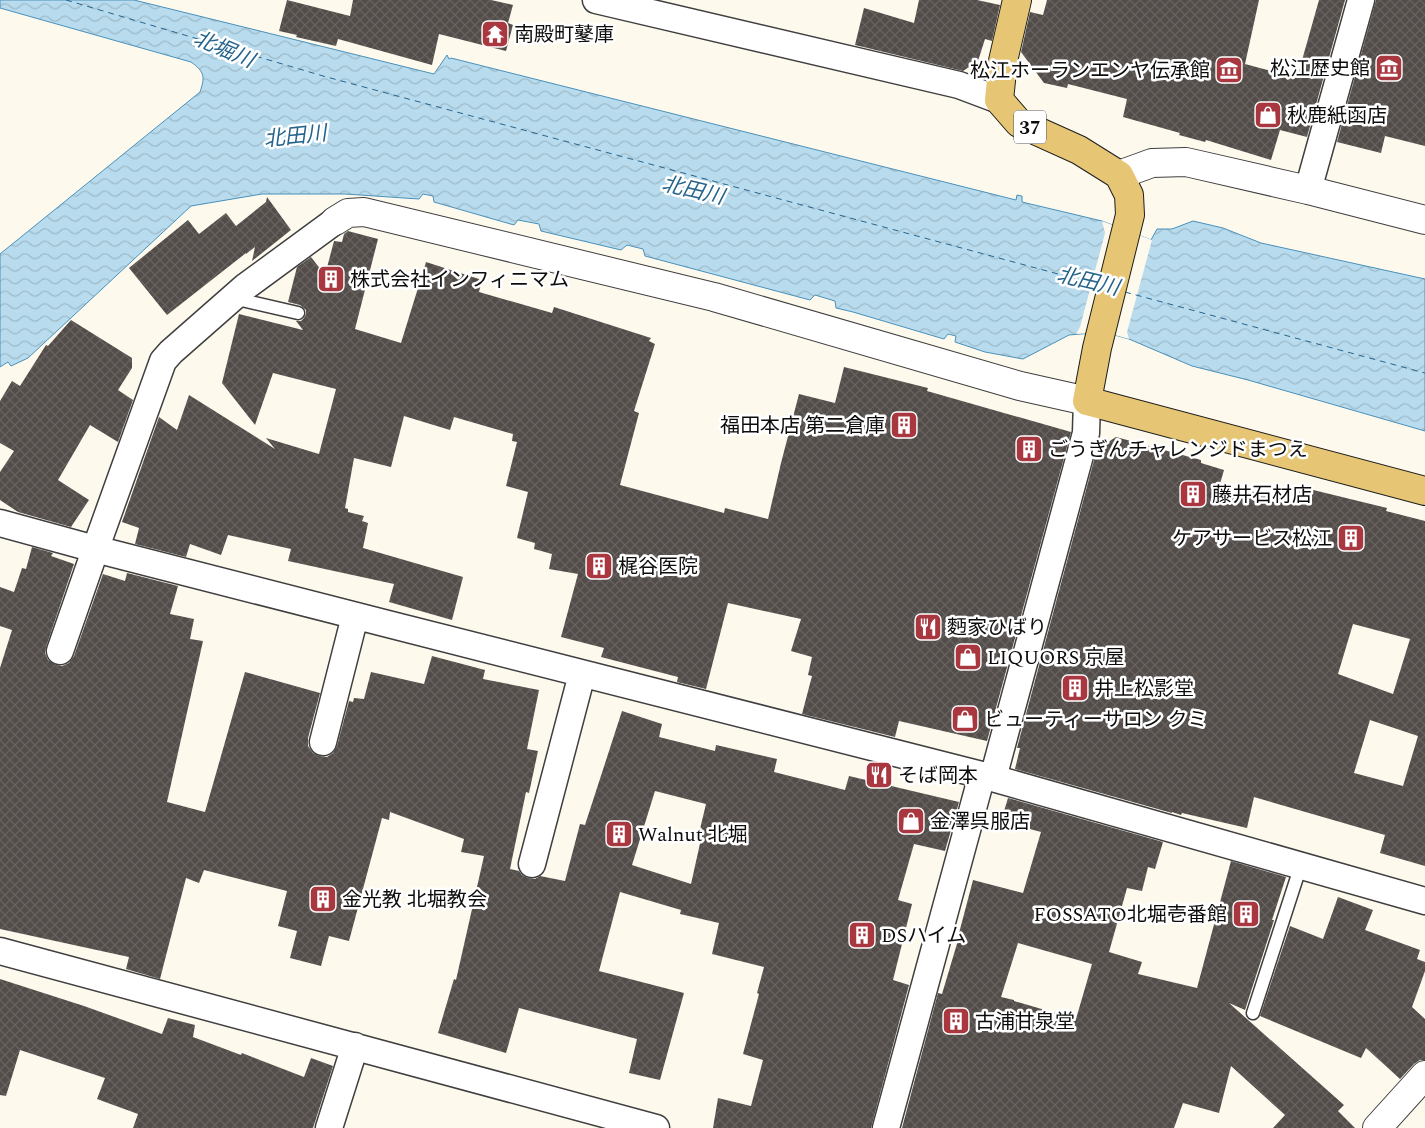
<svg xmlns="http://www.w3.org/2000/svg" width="1425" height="1128" font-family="Spectral,'Noto Sans JP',serif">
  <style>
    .water { fill: url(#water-waves); stroke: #4991bb }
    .pier { fill: #fdf9ed }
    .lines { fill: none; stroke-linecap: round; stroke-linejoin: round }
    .ferry { stroke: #26648d; stroke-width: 1; stroke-dasharray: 6 5; stroke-linecap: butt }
    .building { fill: url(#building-cross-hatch); fill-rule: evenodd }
    .service-casing { stroke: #3f3f3f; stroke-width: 15 }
    .minor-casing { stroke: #3f3f3f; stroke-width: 29 }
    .tertiary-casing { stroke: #3f3f3f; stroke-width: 30 }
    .primary-casing { stroke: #1d1d1d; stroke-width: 30 }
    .service { stroke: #fff; stroke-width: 12 }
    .minor { stroke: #fff; stroke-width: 26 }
    .tertiary { stroke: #fff; stroke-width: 28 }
    .primary { stroke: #e6c674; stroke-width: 28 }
    .labels { text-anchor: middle; stroke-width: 5; stroke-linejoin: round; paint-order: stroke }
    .shield { fill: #fff; stroke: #555; stroke-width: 1 }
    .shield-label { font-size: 19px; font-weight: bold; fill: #0c0c0c }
    .poi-label { font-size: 20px; fill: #0c0c0c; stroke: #fff; text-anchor: start }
    .water-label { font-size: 21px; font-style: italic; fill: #26648d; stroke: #fff }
  </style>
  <defs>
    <pattern id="water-waves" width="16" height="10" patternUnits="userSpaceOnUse" patternTransform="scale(1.25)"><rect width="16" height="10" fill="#b8dbed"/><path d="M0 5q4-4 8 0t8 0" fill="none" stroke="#9dbbca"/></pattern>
    <pattern id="building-cross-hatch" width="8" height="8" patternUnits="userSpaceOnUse" patternTransform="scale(1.25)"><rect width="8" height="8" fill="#534d4a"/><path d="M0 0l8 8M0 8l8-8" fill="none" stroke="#676260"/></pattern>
  </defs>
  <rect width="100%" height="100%" fill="#fdf9ed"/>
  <path class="water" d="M 0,0 L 134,0 L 434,74 L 447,55 L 449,59 L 451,58 L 1016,200 L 1017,195 L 1022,196 L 1022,202 L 1102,221 L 1151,240 L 1157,229 L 1172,229 L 1193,221 L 1223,228 L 1261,243 L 1425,279 L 1425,431 L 1248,380 L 1192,366 L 1129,339 L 1104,332 L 1069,335 L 1023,359 L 985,352 L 955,342 L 956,336 L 948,334 L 944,339 L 853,312 L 836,308 L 835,301 L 815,295 L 810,300 L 645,256 L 643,249 L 627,245 L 621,250 L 541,231 L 539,224 L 518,220 L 514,225 L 434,202 L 433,196 L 423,194 L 419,199 L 345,194 L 262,194 L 191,206 L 28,358 L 11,366 L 8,362 L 0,367 L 0,254 L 200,92 C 205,77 205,72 191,62 L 0,8 Z"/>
  <path class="pier" d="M 1102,221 L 1152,240 L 1127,332 L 1129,339 L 1104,332 L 1076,334 L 1080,327 L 1105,233 Z"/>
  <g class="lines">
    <path class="ferry" d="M 66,0 L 323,76 L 1099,285
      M 1125,292 L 1425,373"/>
  </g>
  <path class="building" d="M 287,0 L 350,16 L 353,0 L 491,0 L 513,5 L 508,23 L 513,25 L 506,51 L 439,34 L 432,65 L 338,39 L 336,46 L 296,37 L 297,35 L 279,31 Z
    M 919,0 L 977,0 L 1000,5 L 992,41 L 985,39 L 978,61 L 963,71 L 855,45 L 864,8 L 914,23 Z
    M 1047,0 L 1259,0 L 1245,64 L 1297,78 L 1319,0 L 1345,0 L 1307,137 L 1280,130 L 1271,160 L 1206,140 L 1205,142 L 1179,135 L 1180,133 L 1123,117 L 1127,99 L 1068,84 L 1067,88 L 1044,83 L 1021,52 L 1030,12 L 1043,15 Z
    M 1376,0 L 1425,0 L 1425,146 L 1385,136 L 1381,153 L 1337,142 Z
    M 267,197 L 291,230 L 252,261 L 255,247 L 246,254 L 246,253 L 167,315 L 129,268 L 188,220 L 199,234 L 226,213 L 236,226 L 266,202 Z
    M 348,231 L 378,239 L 355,329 L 401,343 L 426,262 L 482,280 L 479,292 L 552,313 L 554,307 L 651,338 L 649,341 L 655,344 L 634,411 L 639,413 L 620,485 L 724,513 L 725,508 L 768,519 L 781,463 L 799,394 L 835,403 L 844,367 L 928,388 L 927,391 L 1071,432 L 987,741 L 899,721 L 895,737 L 802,714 L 812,676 L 808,675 L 812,657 L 791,651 L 801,619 L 728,603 L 706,689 L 677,682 L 678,677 L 601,657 L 604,648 L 561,637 L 578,574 L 549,569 L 552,554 L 534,549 L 535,543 L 517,538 L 528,492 L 506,486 L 517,442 L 512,441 L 513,434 L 454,417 L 450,430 L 404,416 L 391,467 L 354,458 L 345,508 L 348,509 L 348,512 L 364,516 L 362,521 L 368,523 L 363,548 L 463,577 L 452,620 L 389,602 L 394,584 L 288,561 L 291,549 L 228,535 L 221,555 L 190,544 L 186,557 L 135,544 L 139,528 L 122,522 L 159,417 L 177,430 L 189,395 L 275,449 L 266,438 L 319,454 L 336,389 L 273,373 L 255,425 L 222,383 L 239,314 L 303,330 L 296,321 L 301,321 L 304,318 L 306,314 L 306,310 L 300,305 L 288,302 L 297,267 L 311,257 L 325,275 L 334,241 L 342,242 L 344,234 Z
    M 71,320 L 132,358 L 132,368 L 118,390 L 133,400 L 118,442 L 90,425 L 58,480 L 89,500 L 71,527 L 18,512 L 0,500 L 0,472 L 14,451 L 0,443 L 0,401 L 12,381 L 20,386 L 46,345 L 48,346 Z
    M 1116,437 L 1201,460 L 1201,463 L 1224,470 L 1220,484 L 1297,502 L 1301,487 L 1387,508 L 1386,511 L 1425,521 L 1425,866 L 1380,853 L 1385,835 L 1254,797 L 1247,828 L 1182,813 L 1181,815 L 1172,812 L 1172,813 L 1015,769 L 1020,748 L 1017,748 L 1097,449 ZM 1353,624 L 1410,639 L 1393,694 L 1338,674 ZM 1370,720 L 1418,736 L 1403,786 L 1354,773 Z
    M 32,547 L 53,553 L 51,556 L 74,564 L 46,647 L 45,653 L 48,660 L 56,665 L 62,666 L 69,663 L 74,656 L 103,574 L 125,581 L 127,573 L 178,586 L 170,614 L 194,619 L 190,639 L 203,641 L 167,802 L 205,812 L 245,672 L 320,693 L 308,738 L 308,746 L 313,753 L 319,756 L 327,757 L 333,753 L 337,746 L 349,701 L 353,702 L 354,698 L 364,699 L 371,672 L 424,684 L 432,656 L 485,670 L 483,679 L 539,690 L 527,749 L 538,751 L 529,793 L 526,792 L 510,869 L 519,871 L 522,875 L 528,878 L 535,879 L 540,876 L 565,881 L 580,824 L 585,825 L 622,711 L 662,724 L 659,737 L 715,751 L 716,745 L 777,759 L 774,772 L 845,790 L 849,776 L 959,802 L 945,851 L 914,844 L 898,900 L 912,904 L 893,980 L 909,985 L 871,1128 L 713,1128 L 718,1098 L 751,1106 L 763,1060 L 743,1054 L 759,994 L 757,993 L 764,967 L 712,954 L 719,923 L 680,914 L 681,910 L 620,892 L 599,971 L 684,993 L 660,1080 L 629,1073 L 637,1039 L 519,1008 L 506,1053 L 438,1033 L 454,979 L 456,980 L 484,856 L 461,852 L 464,839 L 390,812 L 389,820 L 382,818 L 349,941 L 329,936 L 321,966 L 290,958 L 297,931 L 278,926 L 287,891 L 204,870 L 199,883 L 186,878 L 160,979 L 126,969 L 129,957 L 0,929 L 0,668 L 12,630 L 0,626 L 0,587 L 14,592 L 22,568 L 26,569 ZM 655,791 L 706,804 L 700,829 L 703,830 L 691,884 L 632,865 Z
    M 1008,798 L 1163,842 L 1155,869 L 1148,867 L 1142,891 L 1127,888 L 1109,952 L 1142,962 L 1138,974 L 1197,988 L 1231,861 L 1286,877 L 1272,920 L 1274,920 L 1245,1010 L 1229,1003 L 1344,1105 L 1338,1111 L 1355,1128 L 1273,1128 L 1285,1115 L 1231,1066 L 1219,1113 L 1183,1103 L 1174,1128 L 902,1128 L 938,993 L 942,994 L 959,937 L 958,937 L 973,880 L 1023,893 L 1041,832 L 1001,821 ZM 1018,943 L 1092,964 L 1076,1019 L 1014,1001 L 1014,1000 L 1001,997 Z
    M 1338,897 L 1373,910 L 1365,930 L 1420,950 L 1417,959 L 1425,962 L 1425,971 L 1412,1007 L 1425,1019 L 1425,1060 L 1420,1060 L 1414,1064 L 1400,1079 L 1366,1048 L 1361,1058 L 1260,1016 L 1290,926 L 1323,939 Z
    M 0,979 L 84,1006 L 162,1034 L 168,1018 L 195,1025 L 193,1037 L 241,1055 L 242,1053 L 304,1077 L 311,1058 L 333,1066 L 313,1128 L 133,1128 L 138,1114 L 97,1099 L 105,1078 L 20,1050 L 6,1096 L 0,1095 Z"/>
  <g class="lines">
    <g class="service-casing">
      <path id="service" d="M 233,298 L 298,313
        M 1253,1013 L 1301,865"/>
    </g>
    <g class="minor-casing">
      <path id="minor" d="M 596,0 L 959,85 L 999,100
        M 1308,190 L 1361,0
        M 0,523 L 95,549 L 388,624 L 982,775 L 1425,901
        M 60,651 L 99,539 L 163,361 L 171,352 L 245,287 L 335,221
        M 323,742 L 355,616
        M 993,778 L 1086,433 L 1087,401
        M 532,864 L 582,674
        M 0,951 L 656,1128
        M 329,1128 L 355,1046
        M 886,1128 L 982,775"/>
    </g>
    <g class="tertiary-casing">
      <path id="tertiary" d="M 1119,175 L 1152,163 L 1186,162 L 1308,190 L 1425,220
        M 335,221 L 348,213 L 364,212 L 714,297 L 1020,386 L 1087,401
        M 1377,1128 L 1425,1075"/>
    </g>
    <g class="primary-casing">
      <path id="primary" d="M 1017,0 L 1003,61 L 999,100 L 1019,123 L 1079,150 L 1119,175 L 1129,195 L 1130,215 L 1097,348 L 1087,401 L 1425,491"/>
    </g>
    <use href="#service" class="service"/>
    <use href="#minor" class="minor"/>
    <use href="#tertiary" class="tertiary"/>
    <use href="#primary" class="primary"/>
  </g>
  <defs>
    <g id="temple-square" transform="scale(1.4375)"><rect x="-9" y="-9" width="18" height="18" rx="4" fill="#a93740" stroke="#fff"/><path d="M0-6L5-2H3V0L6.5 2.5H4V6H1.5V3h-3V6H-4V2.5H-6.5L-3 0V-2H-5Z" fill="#fff"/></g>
    <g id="museum-square" transform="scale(1.4375)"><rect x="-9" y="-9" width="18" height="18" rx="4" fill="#a93740" stroke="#fff"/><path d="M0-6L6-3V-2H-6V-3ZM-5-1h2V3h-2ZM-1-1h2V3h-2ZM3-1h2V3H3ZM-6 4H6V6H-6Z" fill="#fff"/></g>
    <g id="shop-square" transform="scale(1.4375)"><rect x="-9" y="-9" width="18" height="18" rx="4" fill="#a93740" stroke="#fff"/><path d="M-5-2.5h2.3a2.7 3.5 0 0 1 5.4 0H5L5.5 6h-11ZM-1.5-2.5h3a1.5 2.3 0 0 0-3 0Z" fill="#fff"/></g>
    <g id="building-square" transform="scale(1.4375)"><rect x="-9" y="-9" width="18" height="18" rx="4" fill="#a93740" stroke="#fff"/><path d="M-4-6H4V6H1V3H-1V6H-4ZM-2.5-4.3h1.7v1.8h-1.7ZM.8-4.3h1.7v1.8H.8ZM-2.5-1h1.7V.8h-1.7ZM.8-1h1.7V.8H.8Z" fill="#fff"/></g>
    <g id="restaurant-square" transform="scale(1.4375)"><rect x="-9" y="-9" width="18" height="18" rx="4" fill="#a93740" stroke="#fff"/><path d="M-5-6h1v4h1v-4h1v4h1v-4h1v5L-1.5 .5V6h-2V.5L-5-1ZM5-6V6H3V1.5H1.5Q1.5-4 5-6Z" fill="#fff"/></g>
  </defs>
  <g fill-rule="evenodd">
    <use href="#temple-square" x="495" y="34"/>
    <use href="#museum-square" x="1389" y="68"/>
    <use href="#museum-square" x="1229" y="70"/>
    <use href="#shop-square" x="1268" y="115"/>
    <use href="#building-square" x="331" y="279"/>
    <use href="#building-square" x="904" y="425"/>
    <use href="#building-square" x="1029" y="449"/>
    <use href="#building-square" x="1193" y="494"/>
    <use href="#building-square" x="1351" y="538"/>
    <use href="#building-square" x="599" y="566"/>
    <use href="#restaurant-square" x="928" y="627"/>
    <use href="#shop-square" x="968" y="657"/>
    <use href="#building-square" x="1075" y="688"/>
    <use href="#shop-square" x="965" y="719"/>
    <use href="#restaurant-square" x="879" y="775"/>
    <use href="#shop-square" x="911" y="821"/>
    <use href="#building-square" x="619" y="834"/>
    <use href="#building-square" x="323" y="899"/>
    <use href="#building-square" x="1246" y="914"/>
    <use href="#building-square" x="862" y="935"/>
    <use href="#building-square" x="956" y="1021"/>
  </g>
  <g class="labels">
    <rect class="shield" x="1014" y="110.5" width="32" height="33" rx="4"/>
    <g class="shield-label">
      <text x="1030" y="134">37</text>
    </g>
    <g class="poi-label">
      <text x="514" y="41">南殿町鼕庫</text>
      <text x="1370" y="75" text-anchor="end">松江歴史館</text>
      <text x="1210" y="77" text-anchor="end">松江ホーランエンヤ伝承館</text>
      <text x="1287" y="122">秋鹿紙函店</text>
      <text x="350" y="286">株式会社インフィニマム</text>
      <text x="885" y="432" text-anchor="end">福田本店 第二倉庫</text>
      <text x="1048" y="456">ごうぎんチャレンジドまつえ</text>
      <text x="1212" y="501">藤井石材店</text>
      <text x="1332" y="545" text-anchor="end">ケアサービス松江</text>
      <text x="618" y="573">梶谷医院</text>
      <text x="947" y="634">麪家ひばり</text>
      <text x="987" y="664">LIQUORS 京屋</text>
      <text x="1094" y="695">井上松影堂</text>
      <text x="984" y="726">ビューティーサロン クミ</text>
      <text x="898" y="782">そば岡本</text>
      <text x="930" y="828">金澤呉服店</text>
      <text x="638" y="841">Walnut 北堀</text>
      <text x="342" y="906">金光教 北堀教会</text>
      <text x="1227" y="921" text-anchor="end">FOSSATO北堀壱番館</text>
      <text x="881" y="942">DSハイム</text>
      <text x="975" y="1028">古浦甘泉堂</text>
    </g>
    <g class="water-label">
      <text transform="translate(224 49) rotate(23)" y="7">北堀川</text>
      <text transform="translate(295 136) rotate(-6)" y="7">北田川</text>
      <text transform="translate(693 190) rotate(13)" y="7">北田川</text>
      <text transform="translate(1088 281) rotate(13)" y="7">北田川</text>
    </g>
  </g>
</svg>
